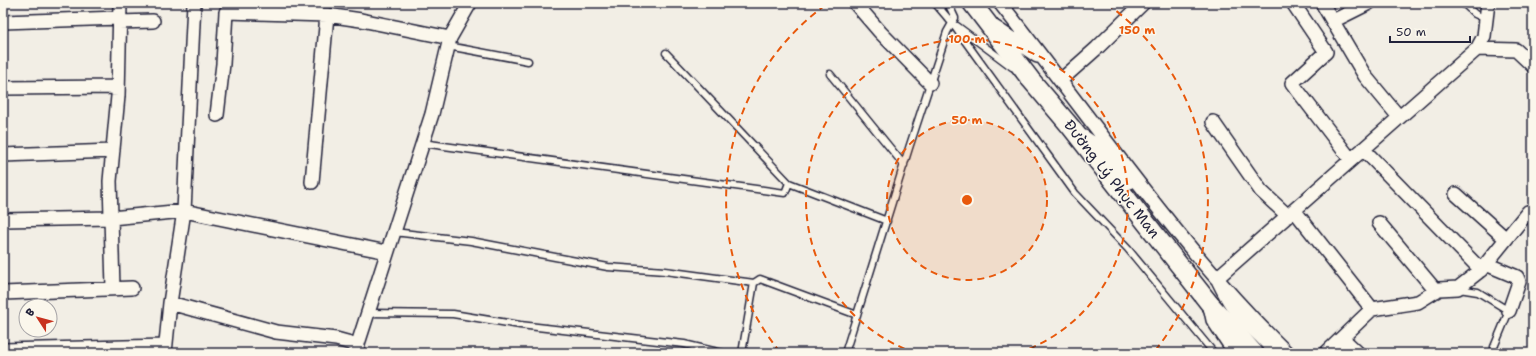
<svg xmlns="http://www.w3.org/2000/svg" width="1536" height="356" font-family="'Shantell Sans',sans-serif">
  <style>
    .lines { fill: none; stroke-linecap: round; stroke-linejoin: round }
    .lane-casing { stroke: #22223b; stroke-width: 9 }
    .street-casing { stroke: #22223b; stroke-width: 16 }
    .secondary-casing { stroke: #22223b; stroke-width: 21 }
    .lane { stroke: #fbf7ec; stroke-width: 6 }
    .street { stroke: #fbf7ec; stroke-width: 13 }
    .secondary { stroke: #fbf7ec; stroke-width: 18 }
    .ring { fill: none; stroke: #e8590c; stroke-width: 2; stroke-dasharray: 7 5 }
    .labels { text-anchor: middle; stroke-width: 3; stroke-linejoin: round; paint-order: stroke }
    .street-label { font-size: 15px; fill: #22223b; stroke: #fbf7ec }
    .centre { fill: #e8590c; stroke: #fbf7ec; stroke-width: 2 }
    .ring-label { font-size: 12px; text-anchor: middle; font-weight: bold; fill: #e8590c; stroke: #fbf7ec; stroke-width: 3; stroke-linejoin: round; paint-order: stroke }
  </style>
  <rect width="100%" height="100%" fill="#f2eee5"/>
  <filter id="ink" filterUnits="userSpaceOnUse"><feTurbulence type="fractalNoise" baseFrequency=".025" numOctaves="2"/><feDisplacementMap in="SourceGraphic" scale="8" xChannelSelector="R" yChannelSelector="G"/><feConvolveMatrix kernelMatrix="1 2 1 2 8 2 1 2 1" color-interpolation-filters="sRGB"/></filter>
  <g filter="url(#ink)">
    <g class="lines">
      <g class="lane-casing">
        <path id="lane" d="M 935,3 L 952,23 L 1075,193 L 1128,249 L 1214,353
          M 1463,3 L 1475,14 L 1486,19
          M 957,26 L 1012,67
          M 448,46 L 528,61
          M 666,53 L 789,183
          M 830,74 L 904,165
          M 422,143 L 785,193 L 789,183 L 887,221
          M 394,232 L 471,241 L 608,267 L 665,271 L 754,283 L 742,353
          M 754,283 L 760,279 L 857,315
          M 1459,289 L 1478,292 L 1509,311 L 1494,347
          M 368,313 L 453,314 L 520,325 L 684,344 L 722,353
          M 845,353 L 909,148 L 947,32 L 955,18 L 948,3"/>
      </g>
      <g class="street-casing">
        <path id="street" d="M 855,3 L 880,32 L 930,83
          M 1000,3 C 1094,121 1179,248 1287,353
          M 1293,3 L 1326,52 L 1292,83 L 1351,160
          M 1322,3 L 1365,76 L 1399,117
          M 1333,21 L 1369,3
          M 3,22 L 119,18
          M 119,22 L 153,21
          M 996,28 L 1037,56
          M 1477,49 L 1516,50 L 1533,66
          M 1061,80 L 1097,48 L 1143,3
          M 3,88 L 118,87
          M 217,115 L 223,64 L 226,12 L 327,15 L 361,20 L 450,38
          M 1213,122 L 1261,191 L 1288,216
          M 1084,137 L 1098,147 L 1130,182
          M 1363,149 L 1481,270
          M 3,155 L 113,151
          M 312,182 L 327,15
          M 1456,194 L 1506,239
          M 1294,210 L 1372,309
          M 3,220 L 111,218 L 184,211 L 387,252
          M 1379,223 L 1436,291
          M 1486,264 L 1517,277 L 1519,282 L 1509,311
          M 113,288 L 110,181 L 118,96 L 120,3
          M 3,293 L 132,288
          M 170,303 L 276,332 L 336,339 L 358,345
          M 1210,306 L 1213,320 L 1235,353
          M 1342,338 L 1358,353
          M 3,350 L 165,346
          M 165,353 L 170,303 L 184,211 L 194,3
          M 355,353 L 432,114 L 450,38 L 470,3
          M 1274,353 C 1267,339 1252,330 1242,319 C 1231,307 1224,292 1217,278 L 1477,49 L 1484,36 L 1488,3
          M 1326,353 L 1372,309 L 1418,302 L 1439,289 L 1458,288 L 1481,270 L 1528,212 L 1533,215"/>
      </g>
      <g class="secondary-casing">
        <path id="secondary" d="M 972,3 L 1031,80 L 1070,126 L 1209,303 L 1254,353"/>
      </g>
      <use href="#lane" class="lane"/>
      <use href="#street" class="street"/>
      <use href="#secondary" class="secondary"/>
    </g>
  </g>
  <circle cx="967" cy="200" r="80" fill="#e8590c" fill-opacity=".12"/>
  <g class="ring">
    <circle cx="967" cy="200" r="80"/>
    <path d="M916 353A161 161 0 1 1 1018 353"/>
    <path d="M780 352A241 241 0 0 1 827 4M1107 4A241 241 0 0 1 1154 352"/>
  </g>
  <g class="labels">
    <g class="street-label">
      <text transform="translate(1112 179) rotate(52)" y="5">Đường Lý Phục Man</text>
    </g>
  </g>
  <circle cx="967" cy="200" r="6" class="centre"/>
  <g class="ring-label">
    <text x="1137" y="34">150 m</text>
    <text x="967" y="43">100 m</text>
    <text x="967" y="124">50 m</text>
  </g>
  <rect width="1536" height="356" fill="none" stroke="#fbf7ec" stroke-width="16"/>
  <rect x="8" y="8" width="1520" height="340" fill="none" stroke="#22223b" stroke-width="1.5" filter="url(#ink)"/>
  <g transform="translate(38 318) rotate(306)"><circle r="19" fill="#fbf7ec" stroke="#a4a2a5"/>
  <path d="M0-3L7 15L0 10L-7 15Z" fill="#c8321e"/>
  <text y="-6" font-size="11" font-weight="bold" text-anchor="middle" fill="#22223b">B</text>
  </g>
  <path d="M1390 36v6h80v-6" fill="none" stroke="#22223b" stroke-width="2"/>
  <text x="1396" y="36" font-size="12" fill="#22223b" stroke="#fbf7ec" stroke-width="3" paint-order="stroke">50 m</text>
</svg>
